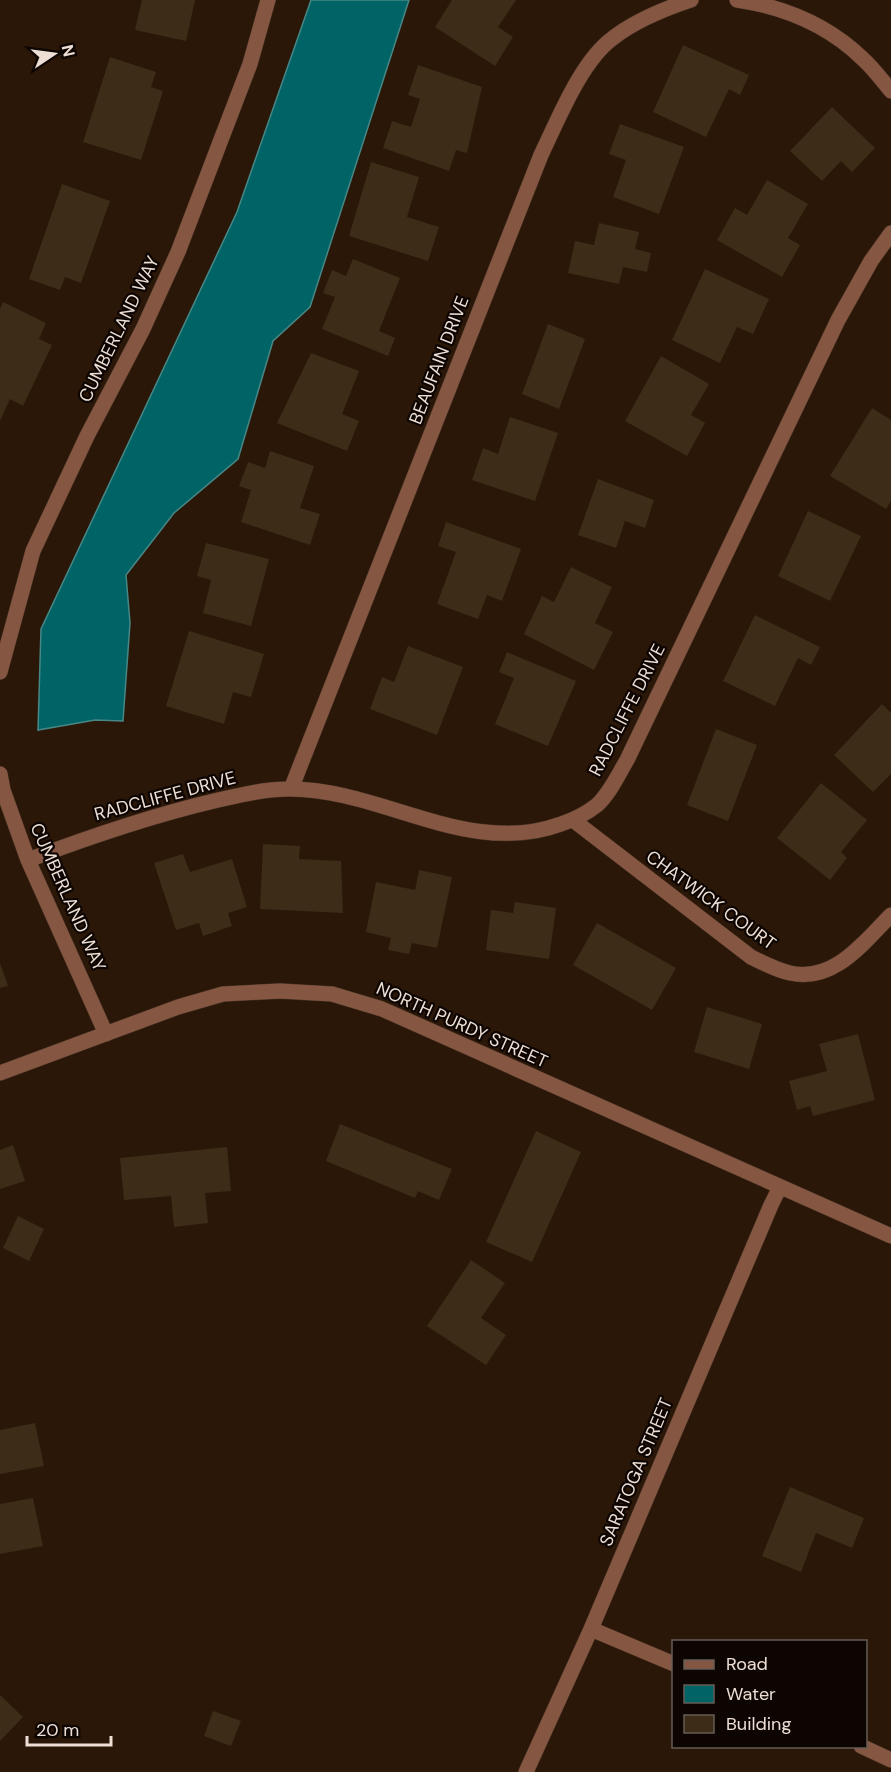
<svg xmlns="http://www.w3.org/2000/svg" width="891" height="1772" font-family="'DM Sans',sans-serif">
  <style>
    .water { fill: #006365; stroke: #478887; stroke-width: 1.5 }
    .building { fill: #3d2c17 }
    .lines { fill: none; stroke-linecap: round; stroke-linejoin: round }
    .minor-casing { stroke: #463325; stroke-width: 16 }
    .tertiary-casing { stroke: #463325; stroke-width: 16 }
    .minor { stroke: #855641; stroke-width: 15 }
    .tertiary { stroke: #855641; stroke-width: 15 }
    .labels { text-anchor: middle; stroke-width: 4.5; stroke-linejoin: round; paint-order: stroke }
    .street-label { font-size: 18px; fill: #eddfd5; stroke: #0d0502 }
  </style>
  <rect width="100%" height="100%" fill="#2b1708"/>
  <path class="water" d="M 311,0 L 409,0 L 310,307 L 273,341 L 238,459 L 174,513 L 126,575 L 130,623 L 123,721 L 95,720 L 38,730 L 41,629 L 237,212 Z"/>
  <path class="building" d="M 142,0 L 195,0 L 186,41 L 135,30 Z
    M 452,0 L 516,0 L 498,27 L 513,37 L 495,66 L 435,27 Z
    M 683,45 L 749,75 L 740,95 L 729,89 L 706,137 L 653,112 Z
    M 110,57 L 156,72 L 151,87 L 163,91 L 141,160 L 83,142 Z
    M 418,65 L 482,87 L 467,153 L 456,150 L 449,171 L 383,148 L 392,121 L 411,127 L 420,99 L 408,95 Z
    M 832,107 L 875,148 L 852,172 L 841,161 L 822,181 L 790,151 Z
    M 620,124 L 684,147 L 659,214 L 613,197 L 626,160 L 609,154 Z
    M 371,162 L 419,177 L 407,217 L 439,227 L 428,261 L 349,236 Z
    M 767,180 L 808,204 L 788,238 L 800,245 L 782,277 L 717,240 L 735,208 L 747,215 Z
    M 62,184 L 110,201 L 81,283 L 65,277 L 60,290 L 29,279 Z
    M 599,223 L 639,232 L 635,249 L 651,253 L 647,272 L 623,267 L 619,284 L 568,273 L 575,241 L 594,245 Z
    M 353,259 L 400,278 L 379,331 L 395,338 L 388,356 L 322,329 L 335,297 L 323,293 L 332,270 L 346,276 Z
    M 705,269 L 769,299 L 753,334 L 737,327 L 720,363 L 672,340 Z
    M 3,302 L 46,323 L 39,339 L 52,345 L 23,406 L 10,399 L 0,421 L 0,309 Z
    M 548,324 L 585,339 L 559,409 L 522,394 Z
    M 311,353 L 359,371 L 342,414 L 359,421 L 347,451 L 277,423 Z
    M 661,356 L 709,384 L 691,415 L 705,423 L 687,456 L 625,421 Z
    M 872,408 L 891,420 L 891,501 L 886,509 L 830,476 Z
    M 510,417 L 558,433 L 535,501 L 472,480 L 483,448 L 498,454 Z
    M 270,451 L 314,466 L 300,508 L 320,514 L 310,545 L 241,522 L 251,490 L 239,486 L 248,462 L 265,468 Z
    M 598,479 L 654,500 L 645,528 L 625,521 L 616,548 L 578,535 Z
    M 808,511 L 861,536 L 830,601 L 778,576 Z
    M 446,522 L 521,549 L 502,601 L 487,595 L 478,619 L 437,604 L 456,552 L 438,546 Z
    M 206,543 L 269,559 L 251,626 L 203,613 L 211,580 L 197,576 Z
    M 571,567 L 612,587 L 595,623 L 613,632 L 594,670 L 524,634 L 542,596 L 554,602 Z
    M 755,615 L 820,647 L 811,665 L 798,658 L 775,706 L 723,681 Z
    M 189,631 L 264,654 L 251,697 L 233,692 L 224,724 L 166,706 Z
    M 408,646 L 463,667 L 437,735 L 370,709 L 382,677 L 394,682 Z
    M 507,652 L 576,681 L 548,746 L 495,724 L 514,678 L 499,672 Z
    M 882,704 L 891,713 L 891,774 L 873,792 L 834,755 Z
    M 716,729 L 757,745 L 728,821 L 687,805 Z
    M 821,783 L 867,820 L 841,852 L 847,858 L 830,880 L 777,838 Z
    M 263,844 L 300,846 L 299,859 L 341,861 L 343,913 L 260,909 Z
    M 183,854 L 190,872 L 232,859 L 247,907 L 228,913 L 232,926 L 203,936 L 199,923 L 176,930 L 154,863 Z
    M 419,870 L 452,877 L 437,948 L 412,943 L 409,954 L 388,950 L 391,938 L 366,932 L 376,882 L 415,890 Z
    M 515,902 L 556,908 L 549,959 L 486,950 L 491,910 L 513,913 Z
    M 597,923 L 676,968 L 652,1010 L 573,965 Z
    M 0,963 L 8,986 L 0,988 Z
    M 707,1007 L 762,1024 L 749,1069 L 694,1052 Z
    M 858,1034 L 875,1100 L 813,1116 L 810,1106 L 797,1110 L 789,1081 L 827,1071 L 819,1044 Z
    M 340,1124 L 452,1169 L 439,1200 L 418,1191 L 415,1198 L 326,1161 Z
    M 536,1131 L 581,1152 L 532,1262 L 486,1242 Z
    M 13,1145 L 25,1181 L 0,1189 L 0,1150 Z
    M 227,1147 L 231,1191 L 205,1193 L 208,1223 L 174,1227 L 171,1196 L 124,1200 L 120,1158 Z
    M 18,1216 L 44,1229 L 29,1261 L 3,1248 Z
    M 471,1260 L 505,1283 L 481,1318 L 506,1335 L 486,1365 L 427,1326 Z
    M 35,1423 L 44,1466 L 0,1474 L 0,1430 Z
    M 790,1487 L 864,1518 L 852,1548 L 816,1533 L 801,1572 L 762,1556 Z
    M 33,1498 L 43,1546 L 0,1554 L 0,1504 Z
    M 0,1695 L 23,1717 L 0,1741 Z
    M 213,1711 L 241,1721 L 231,1746 L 204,1736 Z"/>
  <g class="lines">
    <g class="minor-casing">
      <path id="minor" d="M 737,0 C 784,7 829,26 863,59 C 873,68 882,80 891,91
        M 0,672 L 33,551 L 87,436 L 143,329 L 178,252 L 250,64 L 268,0
        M 0,774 L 3,790 L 28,860 L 106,1034
        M 291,789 L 541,155 C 558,120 581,61 613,38 C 636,20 664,9 691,0
        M 573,820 L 751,957 C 763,963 776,970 790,973 C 834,983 864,942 891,915
        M 28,860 C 89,837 150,816 214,801 C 240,795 264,789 290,789 C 382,789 469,858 561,824 C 573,820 587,813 597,805 C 610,793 618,775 627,760 L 838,320 L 871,261 L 891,233
        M 591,1629 L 674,1664
        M 861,1746 L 891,1760
        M 526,1772 L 591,1629 L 771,1205 L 780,1187"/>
    </g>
    <g class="tertiary-casing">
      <path id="tertiary" d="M 0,1073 L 178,1007 L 223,994 L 280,991 L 332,994 L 382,1009 L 891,1236"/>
    </g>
    <use href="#minor" class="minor"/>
    <use href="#tertiary" class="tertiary"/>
  </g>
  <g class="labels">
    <g class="street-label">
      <text transform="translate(119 329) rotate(-64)" y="6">CUMBERLAND WAY</text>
      <text transform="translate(439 360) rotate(-69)" y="6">BEAUFAIN DRIVE</text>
      <text transform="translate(627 710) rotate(-63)" y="6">RADCLIFFE DRIVE</text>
      <text transform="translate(165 796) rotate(-15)" y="6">RADCLIFFE DRIVE</text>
      <text transform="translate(68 897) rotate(66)" y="6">CUMBERLAND WAY</text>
      <text transform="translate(711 900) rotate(36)" y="6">CHATWICK COURT</text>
      <text transform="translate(462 1025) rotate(24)" y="6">NORTH PURDY STREET</text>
      <text transform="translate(636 1472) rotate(-67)" y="6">SARATOGA STREET</text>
    </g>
  </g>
  <rect x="672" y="1640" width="195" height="108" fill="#0d0502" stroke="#675c56" stroke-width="1.5"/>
  <rect x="684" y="1660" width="30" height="9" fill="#855641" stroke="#675c56" stroke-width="1.5"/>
  <text x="726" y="1670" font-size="18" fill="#eddfd5">Road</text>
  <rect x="684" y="1685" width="30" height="18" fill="#006365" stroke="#675c56" stroke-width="1.5"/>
  <text x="726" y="1700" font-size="18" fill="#eddfd5">Water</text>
  <rect x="684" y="1715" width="30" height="18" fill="#3d2c17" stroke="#675c56" stroke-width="1.5"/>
  <text x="726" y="1730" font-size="18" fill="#eddfd5">Building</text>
  <g transform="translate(54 54) rotate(77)" stroke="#0d0502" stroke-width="4.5" paint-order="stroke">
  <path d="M0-4.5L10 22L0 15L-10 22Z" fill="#eddfd5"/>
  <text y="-9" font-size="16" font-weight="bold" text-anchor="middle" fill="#eddfd5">N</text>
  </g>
  <path d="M27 1736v9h84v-9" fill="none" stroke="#eddfd5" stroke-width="3"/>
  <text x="36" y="1736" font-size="18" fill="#eddfd5" stroke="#0d0502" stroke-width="4.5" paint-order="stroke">20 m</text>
</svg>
